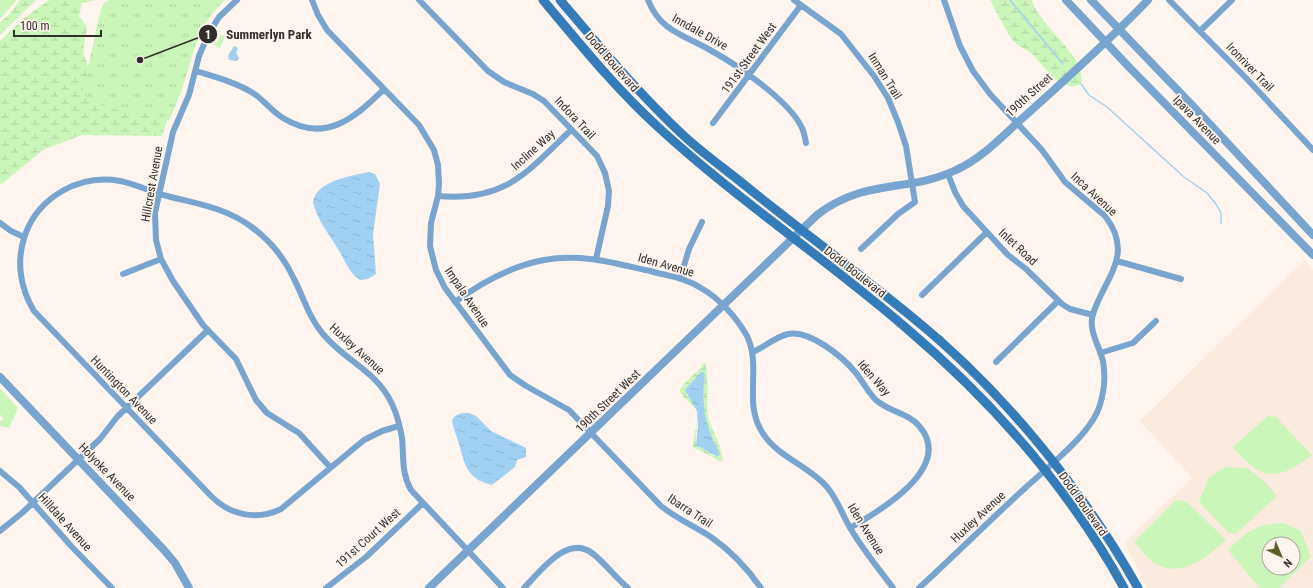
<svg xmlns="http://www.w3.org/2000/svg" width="1313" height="588" font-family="'Roboto Condensed',sans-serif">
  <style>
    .built { fill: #fbeade; fill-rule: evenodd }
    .green { fill: #cbf6b9; fill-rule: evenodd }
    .wetland { fill: url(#wetland-marsh); fill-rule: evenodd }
    .park { fill: url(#park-tufts) }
    .water { fill: url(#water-ripples) }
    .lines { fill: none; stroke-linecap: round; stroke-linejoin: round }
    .stream { stroke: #a0d0f2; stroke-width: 1.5 }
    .minor { stroke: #78a5cf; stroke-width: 6 }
    .tertiary { stroke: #78a5cf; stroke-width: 8 }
    .secondary { stroke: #347bb9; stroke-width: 9 }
    .labels { text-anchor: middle; stroke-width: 3.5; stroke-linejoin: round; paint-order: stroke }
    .street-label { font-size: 12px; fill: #322e2b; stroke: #fff5ee }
    .leader { fill: none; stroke: #322e2b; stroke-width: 1.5 }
    .callout-dot { fill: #322e2b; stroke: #fff5ee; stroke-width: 1.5 }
    .mark-label { font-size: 12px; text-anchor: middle; font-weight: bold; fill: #fff }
    .callout-label { font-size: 13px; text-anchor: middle; font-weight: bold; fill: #322e2b; stroke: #fff5ee; stroke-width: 3.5; stroke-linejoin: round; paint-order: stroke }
  </style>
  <defs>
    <pattern id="wetland-marsh" width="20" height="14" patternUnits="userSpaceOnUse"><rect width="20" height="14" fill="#cbf6b9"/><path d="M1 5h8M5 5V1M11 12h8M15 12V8" fill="none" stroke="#afd39f"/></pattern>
    <pattern id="park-tufts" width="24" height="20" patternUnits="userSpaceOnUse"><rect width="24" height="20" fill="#cbf6b9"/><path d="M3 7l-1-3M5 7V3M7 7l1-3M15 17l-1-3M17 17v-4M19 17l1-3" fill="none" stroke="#afd39f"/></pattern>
    <pattern id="water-ripples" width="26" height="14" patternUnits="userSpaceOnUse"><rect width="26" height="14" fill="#a0d0f2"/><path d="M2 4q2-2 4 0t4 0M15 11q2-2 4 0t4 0" fill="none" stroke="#8ab3d0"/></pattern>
  </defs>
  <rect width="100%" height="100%" fill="#fff5ee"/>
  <path class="built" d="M 1304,260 L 1313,270 L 1313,588 L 1147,588 L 1125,543 L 1192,478 L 1140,421 ZM 1269,544 L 1293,544 L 1293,568 L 1269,568 Z"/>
  <path class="green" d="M 0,0 L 17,0 L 0,19 Z
    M 220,35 L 225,36 L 220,48 L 213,45 L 218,41 Z
    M 0,388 L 18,408 L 9,428 L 0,426 L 0,421 L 4,420 L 0,414 Z
    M 1268,416 L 1276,417 L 1312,455 C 1276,483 1261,480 1233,447 Z
    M 1226,467 L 1248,468 L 1265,482 L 1277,496 L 1237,533 L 1229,533 L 1199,502 L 1209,477 Z
    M 1176,500 L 1187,502 L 1226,540 C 1205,558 1180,581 1152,561 C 1145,556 1140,548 1134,542 Z
    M 1284,523 L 1301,531 L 1311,557 L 1279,588 L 1260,588 L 1228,550 C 1248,531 1255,524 1284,523 ZM 1269,544 L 1293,544 L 1293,568 L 1269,568 Z"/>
  <path class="wetland" d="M 20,0 L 36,0 L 0,35 L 0,22 L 9,15 Z
    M 49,0 L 96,0 L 82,3 L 79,16 L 87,27 L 83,52 L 92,79 L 171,108 L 162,136 L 82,135 L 43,150 L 3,183 L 0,184 L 0,41 L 23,19 Z
    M 990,0 L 1032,0 C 1039,27 1088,56 1081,84 C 1061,95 1044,65 1032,54 C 1025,48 1016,46 1011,38 C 1003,26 997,12 990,0 Z
    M 704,362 C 710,369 706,403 708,415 C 710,426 726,455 722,462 L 693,447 C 693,436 701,419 695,408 C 690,402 683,399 680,391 C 682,382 699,373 704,362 ZM 705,374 C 703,391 703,408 707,424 C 710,437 716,442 716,457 L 696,445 C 695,423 704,413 686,394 Z"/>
  <path class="park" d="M 110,0 L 225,0 C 196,27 195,51 183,86 C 179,98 174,109 169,121 L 154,113 L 137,114 L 106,107 L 84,96 L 83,90 L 100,12 L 105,2 Z"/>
  <path class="water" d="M 234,46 L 238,48 L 236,53 L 239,58 L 237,61 L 229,60 L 228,56 Z
    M 369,172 L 375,174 L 380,184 L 373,234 L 376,274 L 368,279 L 360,280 C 349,273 345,260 338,249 C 329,234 317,220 313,202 C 317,180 352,176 369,172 Z
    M 702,371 L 705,374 C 701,402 705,429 720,453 L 718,457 L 696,445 L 698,426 L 697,411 L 685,390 Z
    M 469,413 L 476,416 L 491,431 L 526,448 L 526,457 L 517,460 L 515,467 L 492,485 C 466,479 465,464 458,441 C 456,434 453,428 452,420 C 456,413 462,413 469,413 Z"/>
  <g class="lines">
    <path class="stream" d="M 1010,0 L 1063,64
      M 1081,84 L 1089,95 L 1107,107 L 1184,177 L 1207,193 L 1216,204 L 1221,213 L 1221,223"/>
    <path class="minor" d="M 237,0 L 219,17 L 208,35 L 199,56 L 189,95 L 173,132 L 155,213 L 156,240 L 161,259 L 173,281 L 203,325 L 236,359 L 256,400 L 267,413 L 299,433 L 330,467
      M 312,0 L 318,15 L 327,30 L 419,125 L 434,150 L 438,165 L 439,184 L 438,196 L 431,223 L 430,246 L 436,270 L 445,288 L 510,375 L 526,386 L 569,410 L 661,506 C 677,519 694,526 711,537 C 731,551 747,568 761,588
      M 419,0 L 488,71 L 504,82 L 533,94 L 544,101 L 597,156 L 605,173 L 609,191 L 608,206 L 596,259
      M 648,0 C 660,31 684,35 710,50 C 736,64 788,100 801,126 C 804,131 805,137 806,143
      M 794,0 L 841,34 L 874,76 L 888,98 L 898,122 L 906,146 L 915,202 L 898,214 L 861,249
      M 1169,0 L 1246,78 L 1313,150
      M 1200,31 L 1232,0
      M 196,71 C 215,77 235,82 253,93 C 264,100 271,111 283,118 C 325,144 355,118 384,89
      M 713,123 L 801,5
      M 948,174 L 955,192 L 963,206 L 1008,255 L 1026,269 L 1062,304 L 1070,309 L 1093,315
      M 438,196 C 505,202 526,173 571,130
      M 0,223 L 11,231 L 24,237
      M 1117,261 L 1181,279
      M 123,274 L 161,259
      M 680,279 L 689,249 L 702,222
      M 922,295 L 987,232
      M 455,302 C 482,282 511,266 544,260 C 581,253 614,263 650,271 C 668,276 686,278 701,288 C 719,298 737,318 747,336 C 762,367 743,402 762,432 C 777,457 808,465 827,487 C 838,500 843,517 852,531 C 864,551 879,569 893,588
      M 753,352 C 765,347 775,337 788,334 C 809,329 843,357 856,373 C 863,382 868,392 876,400 C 889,412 909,413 920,427 C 954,468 878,512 850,528
      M 1100,353 L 1133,343 L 1156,321
      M 996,362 L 1058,301
      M 399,426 L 382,431 L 364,440 L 281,509 C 256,521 230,515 211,496 L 34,311 C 20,288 16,261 25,235 C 39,196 80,174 120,181 C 136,184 151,192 167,196 C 198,204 227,208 253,228 C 270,241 285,259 294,279 C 304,298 309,318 323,334 C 345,361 376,370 392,404 C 397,414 400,427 402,438 C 404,457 401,472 411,490 L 503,588
      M 0,471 L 19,487 L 72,547 L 112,588
      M 0,531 L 22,513 L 100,439 L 117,417 L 208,330
      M 326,588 L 366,557 L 422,504
      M 524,588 C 540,572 567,534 592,553 C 605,563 615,577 628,588
      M 919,588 C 954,556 988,522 1023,490 C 1043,471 1072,449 1088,427 C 1095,418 1100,408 1102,397 C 1105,385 1105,373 1103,361 C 1099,345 1088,330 1093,314 C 1105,277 1135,255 1105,216 L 1065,182 L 1042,150 L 990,94 L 973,71 L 960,46 L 944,0"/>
    <path class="tertiary" d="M 1066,0 L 1128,66 L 1313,255
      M 1091,0 L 1191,104 L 1313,235
      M 0,377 L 164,550 L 175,563 L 189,588
      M 429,588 L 817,215 C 864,178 908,193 956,170 C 983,158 1003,135 1025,116 C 1067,78 1109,41 1148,0"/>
    <path class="secondary" d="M 543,0 C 580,44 616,89 658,127 C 736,199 825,258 905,327 C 991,400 1069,488 1124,588
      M 560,0 C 600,47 639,94 684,136 C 705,155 729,172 752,191 C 805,233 859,274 912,317 C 1001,389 1082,488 1138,588"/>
  </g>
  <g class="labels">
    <g class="street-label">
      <text transform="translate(700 32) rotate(29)" y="4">Inndale Drive</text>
      <text transform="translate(749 58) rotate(-54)" y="4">191st Street West</text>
      <text transform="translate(612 62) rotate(49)" y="4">Dodd Boulevard</text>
      <text transform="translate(1250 67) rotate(46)" y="4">Ironriver Trail</text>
      <text transform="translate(885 76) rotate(58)" y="4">Inman Trail</text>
      <text transform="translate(1029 95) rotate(-42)" y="4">190th Street</text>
      <text transform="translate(575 118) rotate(47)" y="4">Indora Trail</text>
      <text transform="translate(1197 120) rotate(46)" y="4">Ipava Avenue</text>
      <text transform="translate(533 150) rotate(-42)" y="4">Incline Way</text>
      <text transform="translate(152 184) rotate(-80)" y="4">Hillcrest Avenue</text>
      <text transform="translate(1094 194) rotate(43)" y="4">Inca Avenue</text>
      <text transform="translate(1018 247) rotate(43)" y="4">Inlet Road</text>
      <text transform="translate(666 265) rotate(16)" y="4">Iden Avenue</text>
      <text transform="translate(855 272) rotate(38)" y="4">Dodd Boulevard</text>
      <text transform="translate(467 297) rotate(56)" y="4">Impala Avenue</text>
      <text transform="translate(357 349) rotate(42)" y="4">Huxley Avenue</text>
      <text transform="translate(874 378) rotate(49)" y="4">Iden Way</text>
      <text transform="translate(124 390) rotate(46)" y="4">Huntington Avenue</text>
      <text transform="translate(608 401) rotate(-44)" y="4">190th Street West</text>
      <text transform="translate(107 472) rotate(46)" y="4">Holyoke Avenue</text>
      <text transform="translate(1083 504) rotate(55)" y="4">Dodd Boulevard</text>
      <text transform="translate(690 511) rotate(33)" y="4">Ibarra Trail</text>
      <text transform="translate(978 517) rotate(-43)" y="4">Huxley Avenue</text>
      <text transform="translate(65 522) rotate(48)" y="4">Hilldale Avenue</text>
      <text transform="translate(866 529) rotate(58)" y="4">Iden Avenue</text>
      <text transform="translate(368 538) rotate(-42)" y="4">191st Court West</text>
    </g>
  </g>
  <path class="leader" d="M140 60L208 34"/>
  <g class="callout-dot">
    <circle cx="140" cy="60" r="4"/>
    <circle cx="208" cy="34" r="10"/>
  </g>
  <g class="mark-label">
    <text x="208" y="39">1</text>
  </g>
  <g class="callout-label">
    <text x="269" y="39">Summerlyn Park</text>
  </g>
  <g transform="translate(1281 556) rotate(136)"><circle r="19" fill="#fff5ee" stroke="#ada5a0"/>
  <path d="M0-3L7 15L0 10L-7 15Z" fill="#655d29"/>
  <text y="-6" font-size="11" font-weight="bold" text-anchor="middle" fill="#322e2b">N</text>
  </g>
  <path d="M14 30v6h87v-6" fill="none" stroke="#322e2b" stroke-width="2"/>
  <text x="20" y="30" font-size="12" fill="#322e2b" stroke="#fff5ee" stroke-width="3" paint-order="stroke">100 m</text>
</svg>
